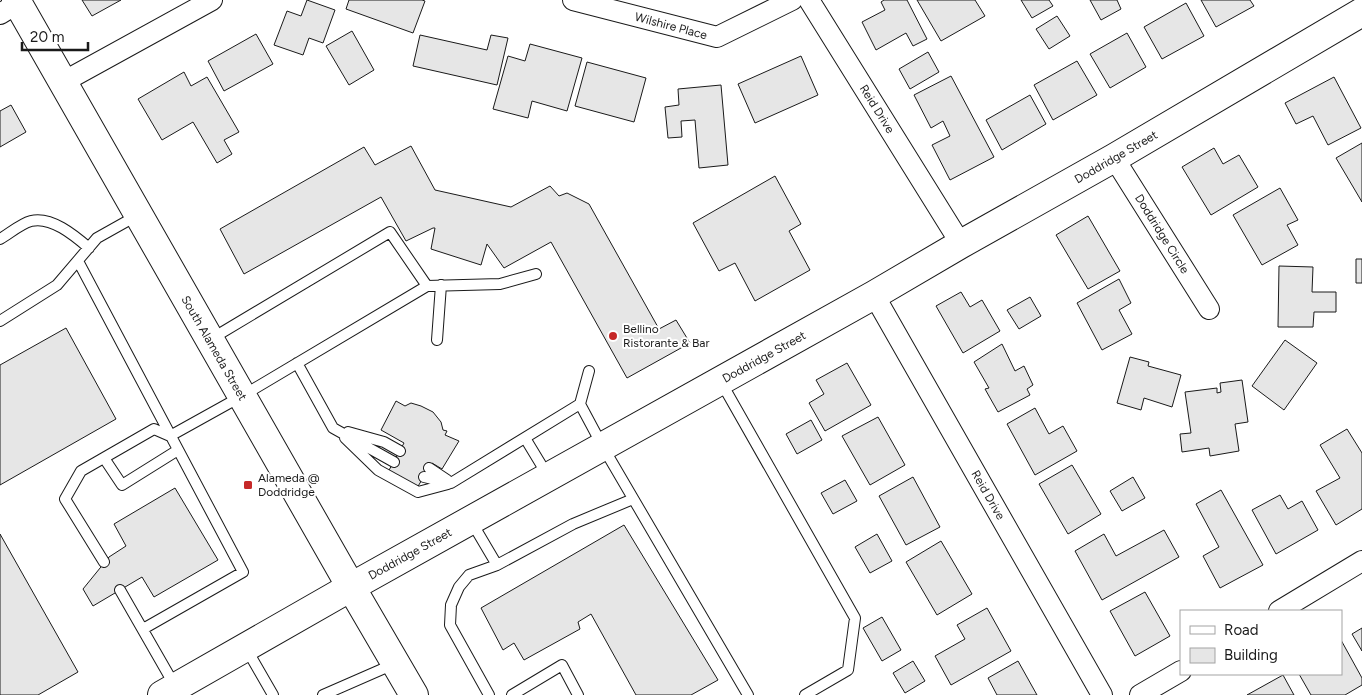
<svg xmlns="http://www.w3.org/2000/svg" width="1362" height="695" font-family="Figtree,sans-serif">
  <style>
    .building { fill: #e6e6e6; stroke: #1a1a1a }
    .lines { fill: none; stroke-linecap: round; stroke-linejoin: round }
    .lane-casing { stroke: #1a1a1a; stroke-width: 12 }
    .street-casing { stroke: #1a1a1a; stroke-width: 22 }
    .secondary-casing { stroke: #1a1a1a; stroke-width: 30 }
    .lane { stroke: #fff; stroke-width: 10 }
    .street { stroke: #fff; stroke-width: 20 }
    .secondary { stroke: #fff; stroke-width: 28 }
    .poi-dot { fill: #c62828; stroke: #fff; stroke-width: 2 }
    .labels { text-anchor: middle; stroke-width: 4; stroke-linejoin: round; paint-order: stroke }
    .street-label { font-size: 12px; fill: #1a1a1a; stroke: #fff }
    .poi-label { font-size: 12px; fill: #1a1a1a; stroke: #fff; text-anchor: start }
  </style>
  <rect width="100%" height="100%" fill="#fff"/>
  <path class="building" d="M 82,0 L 121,0 L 92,16 Z
    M 307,0 L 335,10 L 323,43 L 309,38 L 303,55 L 274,45 L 287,11 L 301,16 Z
    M 349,0 L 422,0 L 425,1 L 413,33 L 346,9 Z
    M 884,0 L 907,0 L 927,39 L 913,46 L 906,33 L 876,50 L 862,22 L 885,10 L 881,2 Z
    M 917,0 L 975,0 L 985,16 L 941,41 Z
    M 1021,0 L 1049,0 L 1053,6 L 1032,18 Z
    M 1090,0 L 1117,0 L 1121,9 L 1101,20 Z
    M 1201,0 L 1250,0 L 1254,6 L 1216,27 Z
    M 1186,3 L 1204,36 L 1162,59 L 1144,27 Z
    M 1057,16 L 1070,36 L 1049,49 L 1036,29 Z
    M 352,31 L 374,70 L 349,85 L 326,46 Z
    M 1127,33 L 1146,67 L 1110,88 L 1090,54 Z
    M 256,34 L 273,64 L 224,91 L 208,61 Z
    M 420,35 L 487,50 L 491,35 L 508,38 L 497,85 L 413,66 Z
    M 530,44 L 582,58 L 567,111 L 532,101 L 528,118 L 493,109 L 508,56 L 525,61 Z
    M 928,52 L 939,72 L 910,89 L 899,69 Z
    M 801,56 L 818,95 L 755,123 L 738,84 Z
    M 1077,61 L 1097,95 L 1053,120 L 1034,85 Z
    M 587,62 L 646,78 L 634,122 L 575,106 Z
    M 184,72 L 191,86 L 207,77 L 239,132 L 224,140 L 232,154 L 217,163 L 193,122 L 162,140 L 138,99 Z
    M 951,76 L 994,157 L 950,180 L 932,145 L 950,136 L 943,121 L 931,128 L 914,95 Z
    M 1334,77 L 1361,128 L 1328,145 L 1313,116 L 1296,124 L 1285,103 Z
    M 721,85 L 728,165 L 699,168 L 695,120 L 681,121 L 682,137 L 668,138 L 665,107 L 679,105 L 678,89 Z
    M 1030,95 L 1046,124 L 1002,150 L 986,120 Z
    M 11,105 L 26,132 L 0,147 L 0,111 Z
    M 1362,143 L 1362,202 L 1336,158 Z
    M 411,146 L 435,190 L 511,207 L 550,186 L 559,196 L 567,193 L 589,204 L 659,329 L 676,320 L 690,343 L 627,378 L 551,242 L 504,268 L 487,244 L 481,265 L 431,249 L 435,228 L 433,228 L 406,241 L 381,197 L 244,274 L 220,229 L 364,147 L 375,165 Z
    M 1214,148 L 1223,164 L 1239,155 L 1258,187 L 1211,215 L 1182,167 Z
    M 775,176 L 801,224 L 789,231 L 810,270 L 755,301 L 735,263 L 719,271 L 693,223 Z
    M 1280,188 L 1298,220 L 1287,225 L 1298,245 L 1262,265 L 1233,215 Z
    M 1088,216 L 1120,271 L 1088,289 L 1056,235 Z
    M 1356,259 L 1362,259 L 1362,283 L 1356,283 Z
    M 1279,266 L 1313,267 L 1312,292 L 1336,292 L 1336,312 L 1314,312 L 1313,327 L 1278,327 Z
    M 1119,279 L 1131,303 L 1119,310 L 1132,334 L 1102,350 L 1077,303 Z
    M 961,292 L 970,307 L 982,300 L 1000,331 L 963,353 L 936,306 Z
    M 1030,297 L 1041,316 L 1019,329 L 1007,310 Z
    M 66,328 L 116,419 L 0,485 L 0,365 Z
    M 1285,340 L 1317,363 L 1284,410 L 1252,386 Z
    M 1002,344 L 1015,371 L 1024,366 L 1033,385 L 1027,389 L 1030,395 L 998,412 L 985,389 L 989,388 L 974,362 Z
    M 1130,357 L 1149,362 L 1148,366 L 1181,375 L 1172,407 L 1144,398 L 1141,410 L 1117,403 Z
    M 847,363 L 871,405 L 825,431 L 809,403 L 824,394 L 816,380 Z
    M 1242,380 L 1248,422 L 1235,424 L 1239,451 L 1210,456 L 1209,448 L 1182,452 L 1180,434 L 1191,433 L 1185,392 L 1217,388 L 1217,393 L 1221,392 L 1220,383 Z
    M 396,401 L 405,406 L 411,403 L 421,406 L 433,412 L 441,422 L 443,430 L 447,431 L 445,435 L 459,441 L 442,469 L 432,463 L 417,488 L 388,472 L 404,443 L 381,430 Z
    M 1035,408 L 1049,434 L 1063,426 L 1077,451 L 1035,475 L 1007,424 Z
    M 878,417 L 905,465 L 870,485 L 842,436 Z
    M 811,420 L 822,440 L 797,454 L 786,434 Z
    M 1347,429 L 1362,453 L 1362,509 L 1336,525 L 1316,491 L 1340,478 L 1320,445 Z
    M 1072,465 L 1101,514 L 1068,534 L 1039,484 Z
    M 913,477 L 940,527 L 906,545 L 879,496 Z
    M 1133,477 L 1145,498 L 1122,511 L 1110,491 Z
    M 845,480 L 857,501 L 833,514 L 821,493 Z
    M 175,488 L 218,560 L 154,597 L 142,577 L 93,606 L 83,589 L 109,557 L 126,546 L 114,524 Z
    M 1221,490 L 1263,565 L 1220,588 L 1203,556 L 1219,547 L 1196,504 Z
    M 1280,495 L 1288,509 L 1302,501 L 1318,530 L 1276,554 L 1252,510 Z
    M 624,525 L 718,680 L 691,695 L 636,695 L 591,614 L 578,622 L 580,629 L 524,660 L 514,643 L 503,650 L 481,608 Z
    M 1164,530 L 1179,557 L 1102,600 L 1075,551 L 1104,534 L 1116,556 Z
    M 0,534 L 78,672 L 38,695 L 0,695 Z
    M 877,534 L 892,561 L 870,573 L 855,547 Z
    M 941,541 L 972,594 L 937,615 L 906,562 Z
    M 1145,592 L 1170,636 L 1135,656 L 1110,611 Z
    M 987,608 L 1011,651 L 951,685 L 935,656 L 965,639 L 957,625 Z
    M 882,617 L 901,650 L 882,661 L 863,628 Z
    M 1362,628 L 1362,651 L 1352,634 Z
    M 1341,640 L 1362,678 L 1362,685 L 1345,695 L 1311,695 L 1299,674 L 1341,674 Z
    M 913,661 L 925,681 L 905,693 L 893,673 Z
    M 1018,661 L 1037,695 L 997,695 L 988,678 Z
    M 1283,675 L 1294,695 L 1247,695 Z"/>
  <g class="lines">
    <g class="lane-casing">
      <path id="lane" d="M 0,239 C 9,234 20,224 31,221 C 51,216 74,235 89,248
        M 78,261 L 243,572 L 143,629
        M 0,321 L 57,285 L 97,238 L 138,215
        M 211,339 L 390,232 L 427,286 L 500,284 L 536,274
        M 437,340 L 441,285
        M 297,363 L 333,428 L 394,462
        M 589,371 L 580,404 L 603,447 L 748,695
        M 721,382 L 855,618 L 848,670 L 805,695
        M 348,432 L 384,442 L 400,451
        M 345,438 L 378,470 L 418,492 L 448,484
        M 525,438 L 548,476
        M 104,458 L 122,485 L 178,450
        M 429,468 L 447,480
        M 424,477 L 451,483 L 580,404
        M 471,521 L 497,565 L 573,524 L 633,499
        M 104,562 L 65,499 L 81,471 L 154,429 L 170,436 L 242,396 L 427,286
        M 120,590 L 175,686
        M 246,648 L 273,695
        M 323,695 L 394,664
        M 489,695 L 450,625 L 451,605 L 459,587 L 469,575 L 497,565
        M 512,695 L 562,665 L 578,695"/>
    </g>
    <g class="street-casing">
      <path id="street" d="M 573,0 L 717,37 L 792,0
        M 809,0 L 961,244
        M 0,14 L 18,3
        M 63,82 L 212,0
        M 1114,158 L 1209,309
        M 874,295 L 1102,695
        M 1279,611 L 1362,561
        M 1140,695 L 1181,671"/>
    </g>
    <g class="secondary-casing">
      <path id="secondary" d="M 16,0 L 351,587 L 414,695
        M 162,695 L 351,587 L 874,295 L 961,244 L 1114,158 L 1362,12"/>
    </g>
    <use href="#lane" class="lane"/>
    <use href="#street" class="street"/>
    <use href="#secondary" class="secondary"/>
  </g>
  <g class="poi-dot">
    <circle cx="613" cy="336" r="5"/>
    <rect x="243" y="480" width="10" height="10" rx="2.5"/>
  </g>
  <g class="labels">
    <g class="street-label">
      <text transform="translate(671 26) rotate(15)" y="4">Wilshire Place</text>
      <text transform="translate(877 109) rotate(58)" y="4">Reid Drive</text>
      <text transform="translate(1116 157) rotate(-30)" y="4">Doddridge Street</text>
      <text transform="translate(1162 234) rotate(58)" y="4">Doddridge Circle</text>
      <text transform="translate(214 348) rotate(60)" y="4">South Alameda Street</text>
      <text transform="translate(764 357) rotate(-29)" y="4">Doddridge Street</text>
      <text transform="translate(988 495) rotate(60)" y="4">Reid Drive</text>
      <text transform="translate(410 554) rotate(-29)" y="4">Doddridge Street</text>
    </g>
    <g class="poi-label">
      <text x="623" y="333">Bellino<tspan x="623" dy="14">Ristorante &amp; Bar</tspan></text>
      <text x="258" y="482">Alameda @<tspan x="258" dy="14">Doddridge</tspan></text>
    </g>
  </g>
  <rect x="1180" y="610" width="162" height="65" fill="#ffffff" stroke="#a3a3a3"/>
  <rect x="1190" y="626" width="25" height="8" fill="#ffffff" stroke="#a3a3a3"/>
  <text x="1224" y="635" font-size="15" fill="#1a1a1a">Road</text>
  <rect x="1190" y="648" width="25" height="15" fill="#e6e6e6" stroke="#a3a3a3"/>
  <text x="1224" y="660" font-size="15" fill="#1a1a1a">Building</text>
  <path d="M22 42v8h66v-8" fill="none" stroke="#1a1a1a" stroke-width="2.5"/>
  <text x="30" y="42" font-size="15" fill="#1a1a1a" stroke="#ffffff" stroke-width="4" paint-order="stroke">20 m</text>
</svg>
